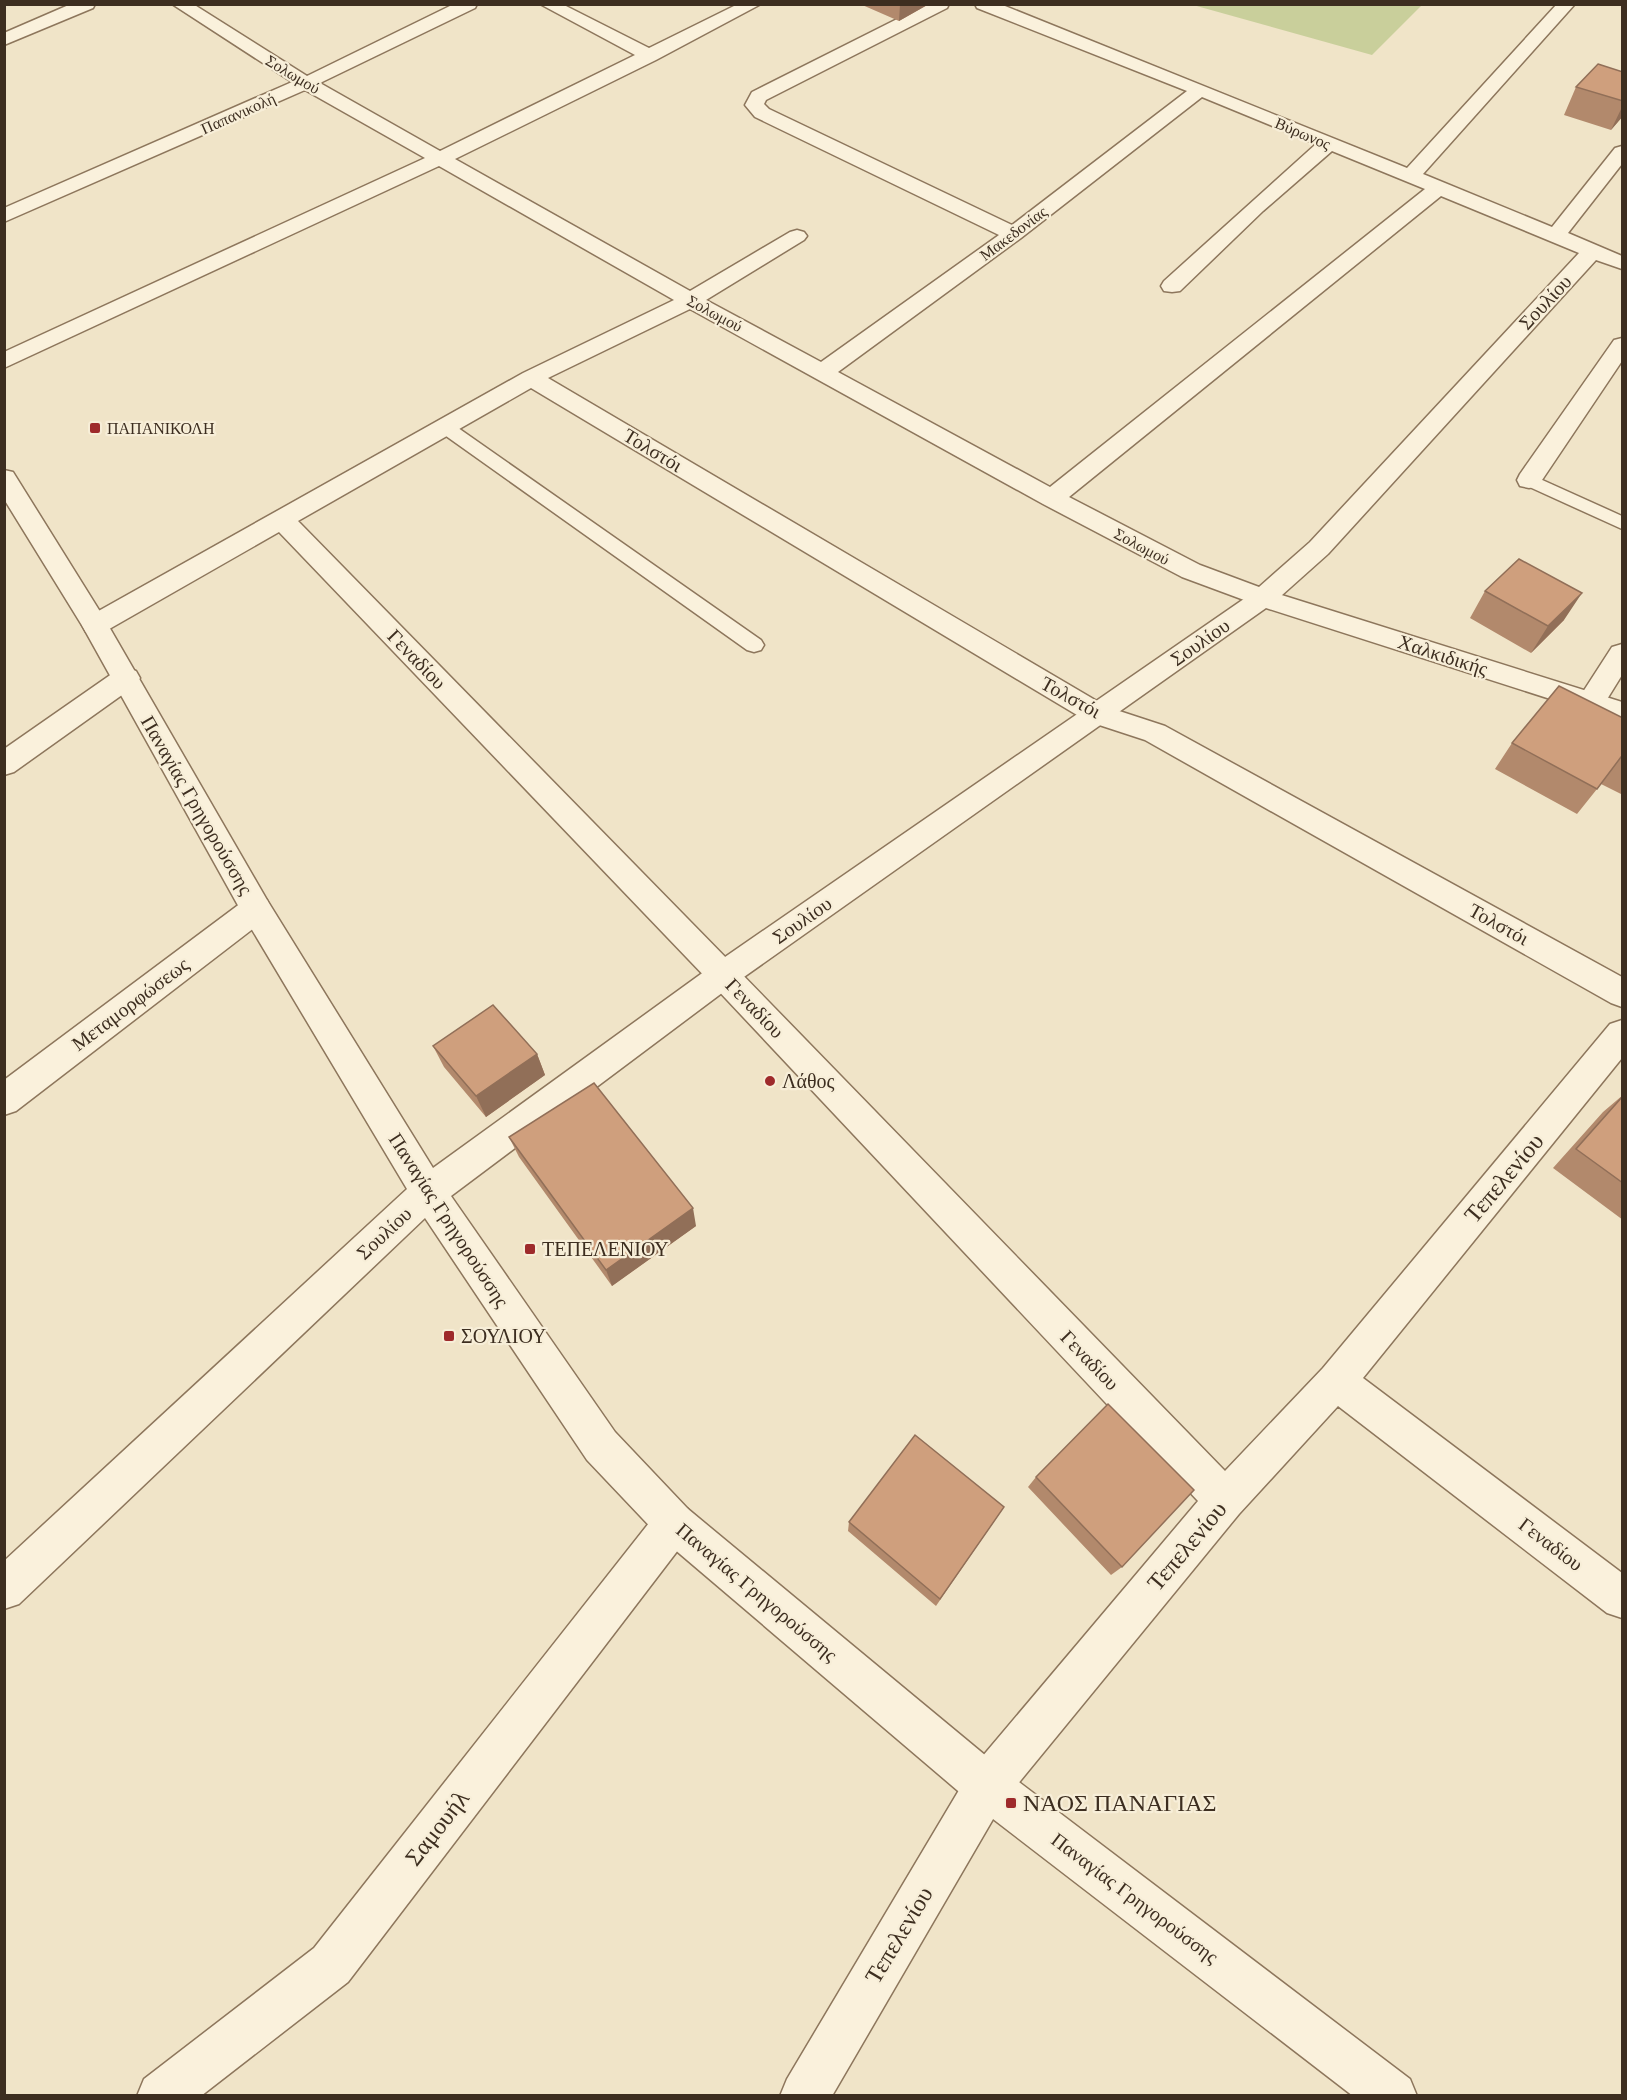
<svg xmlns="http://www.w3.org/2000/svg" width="1627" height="2100" font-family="'Times New Roman',serif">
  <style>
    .green { fill: #c9cf9b }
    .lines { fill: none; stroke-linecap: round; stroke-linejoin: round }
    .service-casing { stroke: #8d765c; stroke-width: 3 }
    .minor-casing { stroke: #8d765c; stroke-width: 3 }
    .tertiary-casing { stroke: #8d765c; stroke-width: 3 }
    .service { fill: #faf1dc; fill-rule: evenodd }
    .minor { fill: #faf1dc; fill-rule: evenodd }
    .tertiary { fill: #faf1dc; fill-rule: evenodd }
    .wall { fill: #b2896c }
    .shaded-wall { fill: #916f58 }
    .building { fill: #cf9f7d; stroke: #916f58; stroke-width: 1.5 }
    .poi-dot { fill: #9e2a2b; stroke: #f7eed8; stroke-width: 2 }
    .labels { text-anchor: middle; stroke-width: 4.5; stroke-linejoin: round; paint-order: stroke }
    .far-street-label { font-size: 16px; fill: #3d2e20; stroke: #f7eed8 }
    .far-poi-label { font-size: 16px; fill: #3d2e20; stroke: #f7eed8; text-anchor: start }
    .street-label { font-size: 20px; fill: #3d2e20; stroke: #f7eed8 }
    .poi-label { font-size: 20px; fill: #3d2e20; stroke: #f7eed8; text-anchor: start }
    .near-street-label { font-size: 24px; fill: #3d2e20; stroke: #f7eed8 }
    .near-poi-label { font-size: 24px; fill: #3d2e20; stroke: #f7eed8; text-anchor: start }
  </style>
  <rect width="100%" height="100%" fill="#f0e4c8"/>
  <path class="green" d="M 1193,5 L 1422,5 L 1372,55 Z"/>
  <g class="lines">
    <g class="service-casing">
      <path id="service" d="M 445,422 L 451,423 L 761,640 L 764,645 L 761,650 L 754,652 L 747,650 L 439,431 L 436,427 L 439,423 Z
        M 1529,474 L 1622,516 L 1622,529 L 1523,484 L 1520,480 L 1523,476 Z"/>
    </g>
    <g class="minor-casing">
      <path id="minor" d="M 71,4 L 95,4 L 93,8 L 4,45 L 4,33 Z
        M 172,4 L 193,4 L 307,76 L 454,4 L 477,4 L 475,8 L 320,83 L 440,151 L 635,55 L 540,4 L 562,4 L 649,48 L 738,4 L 761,4 L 656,60 L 455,159 L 690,291 L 790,232 L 797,230 L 804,232 L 807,236 L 804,240 L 706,300 L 821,362 L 999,235 L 755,117 L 745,105 L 752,92 L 927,4 L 949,4 L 947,8 L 766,100 L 764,104 L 769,109 L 1012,225 L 1187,91 L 977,8 L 975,4 L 1000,4 L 1407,168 L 1557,4 L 1575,4 L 1423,174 L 1552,227 L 1615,148 L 1622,146 L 1622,164 L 1568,233 L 1622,256 L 1622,269 L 1596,260 L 1328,554 L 1272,604 L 1263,607 L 1182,577 L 1043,504 L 690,309 L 548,378 L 1107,707 L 1165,726 L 1622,977 L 1622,1007 L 1611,1003 L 1145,740 L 1087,721 L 531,388 L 298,521 L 734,966 L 1225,1471 L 1323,1368 L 1610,1024 L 1622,1020 L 1622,1058 L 1363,1378 L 1622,1573 L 1622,1618 L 1607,1613 L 1338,1406 L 1239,1514 L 1003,1802 L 832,2096 L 780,2096 L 787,2079 L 971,1770 L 1198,1501 L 712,984 L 279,532 L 104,632 L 95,634 L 86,632 L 82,625 L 86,618 L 523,373 L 674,300 L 439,166 L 4,368 L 4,352 L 425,158 L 305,90 L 4,222 L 4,208 L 292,82 ZM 1202,97 L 1316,144 L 1164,281 L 1161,286 L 1164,291 L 1172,292 L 1180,291 L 1263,211 L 1332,151 L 1425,189 L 1050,487 L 838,372 L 1021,238 ZM 1441,196 L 1579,253 L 1310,542 L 1259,587 L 1200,565 L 1069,497 Z
        M 1622,338 L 1622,361 L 1538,486 L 1529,488 L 1520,486 L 1517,480 L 1520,474 L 1614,340 Z
        M 1622,644 L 1622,675 L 1601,709 L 1591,712 L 1581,709 L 1577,702 L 1581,695 L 1612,647 Z
        M 126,668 L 136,671 L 140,678 L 136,685 L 14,772 L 4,775 L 4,749 L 116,671 Z
        M 256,896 L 267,900 L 271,909 L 267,918 L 16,1111 L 4,1115 L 4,1080 L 245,900 Z
        M 674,1503 L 688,1509 L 694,1523 L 688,1537 L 348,1982 L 201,2096 L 137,2096 L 144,2079 L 314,1948 L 660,1509 Z"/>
    </g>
    <g class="tertiary-casing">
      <path id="tertiary" d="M 4,470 L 13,472 L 104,618 L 267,900 L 433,1168 L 712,966 L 1254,592 L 1263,589 L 1272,592 L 1622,702 L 1622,722 L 1266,608 L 734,984 L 451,1196 L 615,1432 L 688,1509 L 1003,1770 L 1410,2079 L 1417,2096 L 1353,2096 L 971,1802 L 660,1537 L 587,1460 L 425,1218 L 19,1604 L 4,1609 L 4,1561 L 407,1189 L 245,918 L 83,627 L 4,499 Z"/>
    </g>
    <use href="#service" class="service"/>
    <use href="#minor" class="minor"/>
    <use href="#tertiary" class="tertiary"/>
  </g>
  <path class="wall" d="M 860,4 L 929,4 L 899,21 Z
    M 1623,72 L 1623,116 L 1611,130 L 1564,115 L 1576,87 Z
    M 1485,591 L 1564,620 L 1531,653 L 1470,618 Z
    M 1623,718 L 1623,795 L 1601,784 L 1577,814 L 1495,769 L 1512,743 Z
    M 433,1046 L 537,1054 L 545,1075 L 486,1117 L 444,1067 Z
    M 1623,1095 L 1623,1220 L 1553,1168 L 1603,1112 Z
    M 509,1137 L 696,1226 L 612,1286 L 519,1157 Z
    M 1036,1477 L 1122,1567 L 1111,1575 L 1028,1487 Z
    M 1004,1507 L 936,1606 L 848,1531 L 849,1522 Z"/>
  <path class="shaded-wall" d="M 900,4 L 929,4 L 899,21 Z
    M 1623,105 L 1623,116 L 1611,130 Z
    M 1582,593 L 1564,620 L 1531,653 L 1548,626 Z
    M 537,1054 L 545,1075 L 486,1117 L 476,1096 Z
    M 693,1208 L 696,1226 L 612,1286 L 606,1270 Z"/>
  <path class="building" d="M 1598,64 L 1623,72 L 1623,101 L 1576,87 Z
    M 1519,559 L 1582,593 L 1548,626 L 1485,591 Z
    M 1559,686 L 1623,718 L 1623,758 L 1621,757 L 1597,789 L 1512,743 Z
    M 493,1005 L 537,1054 L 476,1096 L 433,1046 Z
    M 594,1083 L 693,1208 L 606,1270 L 509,1137 Z
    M 1623,1096 L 1623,1183 L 1576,1149 Z
    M 1108,1404 L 1194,1490 L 1122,1567 L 1036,1477 Z
    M 915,1435 L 1004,1507 L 940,1599 L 849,1522 Z"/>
  <g class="poi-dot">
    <rect x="89" y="422" width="12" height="12" rx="3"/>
    <circle cx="770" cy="1081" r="6"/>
    <rect x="524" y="1243" width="12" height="12" rx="3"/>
    <rect x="443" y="1330" width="12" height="12" rx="3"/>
    <rect x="1005" y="1797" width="12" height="12" rx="3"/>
  </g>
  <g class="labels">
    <g class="far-street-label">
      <text transform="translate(293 74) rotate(31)" y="6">Σολωμού</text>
      <text transform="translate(238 113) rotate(-24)" y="6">Παπανικολή</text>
      <text transform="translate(1303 133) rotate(23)" y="6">Βύρωνος</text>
      <text transform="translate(1013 233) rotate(-37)" y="6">Μακεδονίας</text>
      <text transform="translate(715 313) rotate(28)" y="6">Σολωμού</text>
      <text transform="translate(1142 546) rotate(28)" y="6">Σολωμού</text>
    </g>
    <g class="far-poi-label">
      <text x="107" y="434">ΠΑΠΑΝΙΚΟΛΗ</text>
    </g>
    <g class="street-label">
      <text transform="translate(1545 302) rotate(-47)" y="7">Σουλίου</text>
      <text transform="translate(653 450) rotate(31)" y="7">Τολστόι</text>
      <text transform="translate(1200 642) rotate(-35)" y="7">Σουλίου</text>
      <text transform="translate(1443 655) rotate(18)" y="7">Χαλκιδικής</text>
      <text transform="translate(417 659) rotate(46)" y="7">Γεναδίου</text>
      <text transform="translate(1071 697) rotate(29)" y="7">Τολστόι</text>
      <text transform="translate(197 805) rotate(60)" y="7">Παναγίας Γρηγορούσσης</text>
      <text transform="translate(802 920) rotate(-35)" y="7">Σουλίου</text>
      <text transform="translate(1499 924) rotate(29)" y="7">Τολστόι</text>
      <text transform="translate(130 1004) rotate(-37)" y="7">Μεταμορφώσεως</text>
      <text transform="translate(755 1008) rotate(46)" y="7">Γεναδίου</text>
      <text transform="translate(449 1220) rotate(57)" y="7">Παναγίας Γρηγορούσσης</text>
      <text transform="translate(384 1233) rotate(-43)" y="7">Σουλίου</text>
      <text transform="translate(1090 1360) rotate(46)" y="7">Γεναδίου</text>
      <text transform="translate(1551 1544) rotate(37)" y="7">Γεναδίου</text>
      <text transform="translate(757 1592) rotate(40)" y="7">Παναγίας Γρηγορούσσης</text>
      <text transform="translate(1135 1898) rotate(37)" y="7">Παναγίας Γρηγορούσσης</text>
    </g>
    <g class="poi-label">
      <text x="782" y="1088">Λάθος</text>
      <text x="542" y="1256">ΤΕΠΕΛΕΝΙΟΥ</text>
      <text x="461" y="1343">ΣΟΥΛΙΟΥ</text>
    </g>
    <g class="near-street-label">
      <text transform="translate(1504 1178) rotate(-50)" y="8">Τεπελενίου</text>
      <text transform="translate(1187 1546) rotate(-50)" y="8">Τεπελενίου</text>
      <text transform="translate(437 1828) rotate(-52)" y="8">Σαμουήλ</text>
      <text transform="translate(899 1935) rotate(-59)" y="8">Τεπελενίου</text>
    </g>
    <g class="near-poi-label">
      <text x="1023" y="1811">ΝΑΟΣ ΠΑΝΑΓΙΑΣ</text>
    </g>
  </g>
  <rect width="1627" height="2100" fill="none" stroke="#3d2e20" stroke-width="12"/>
</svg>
